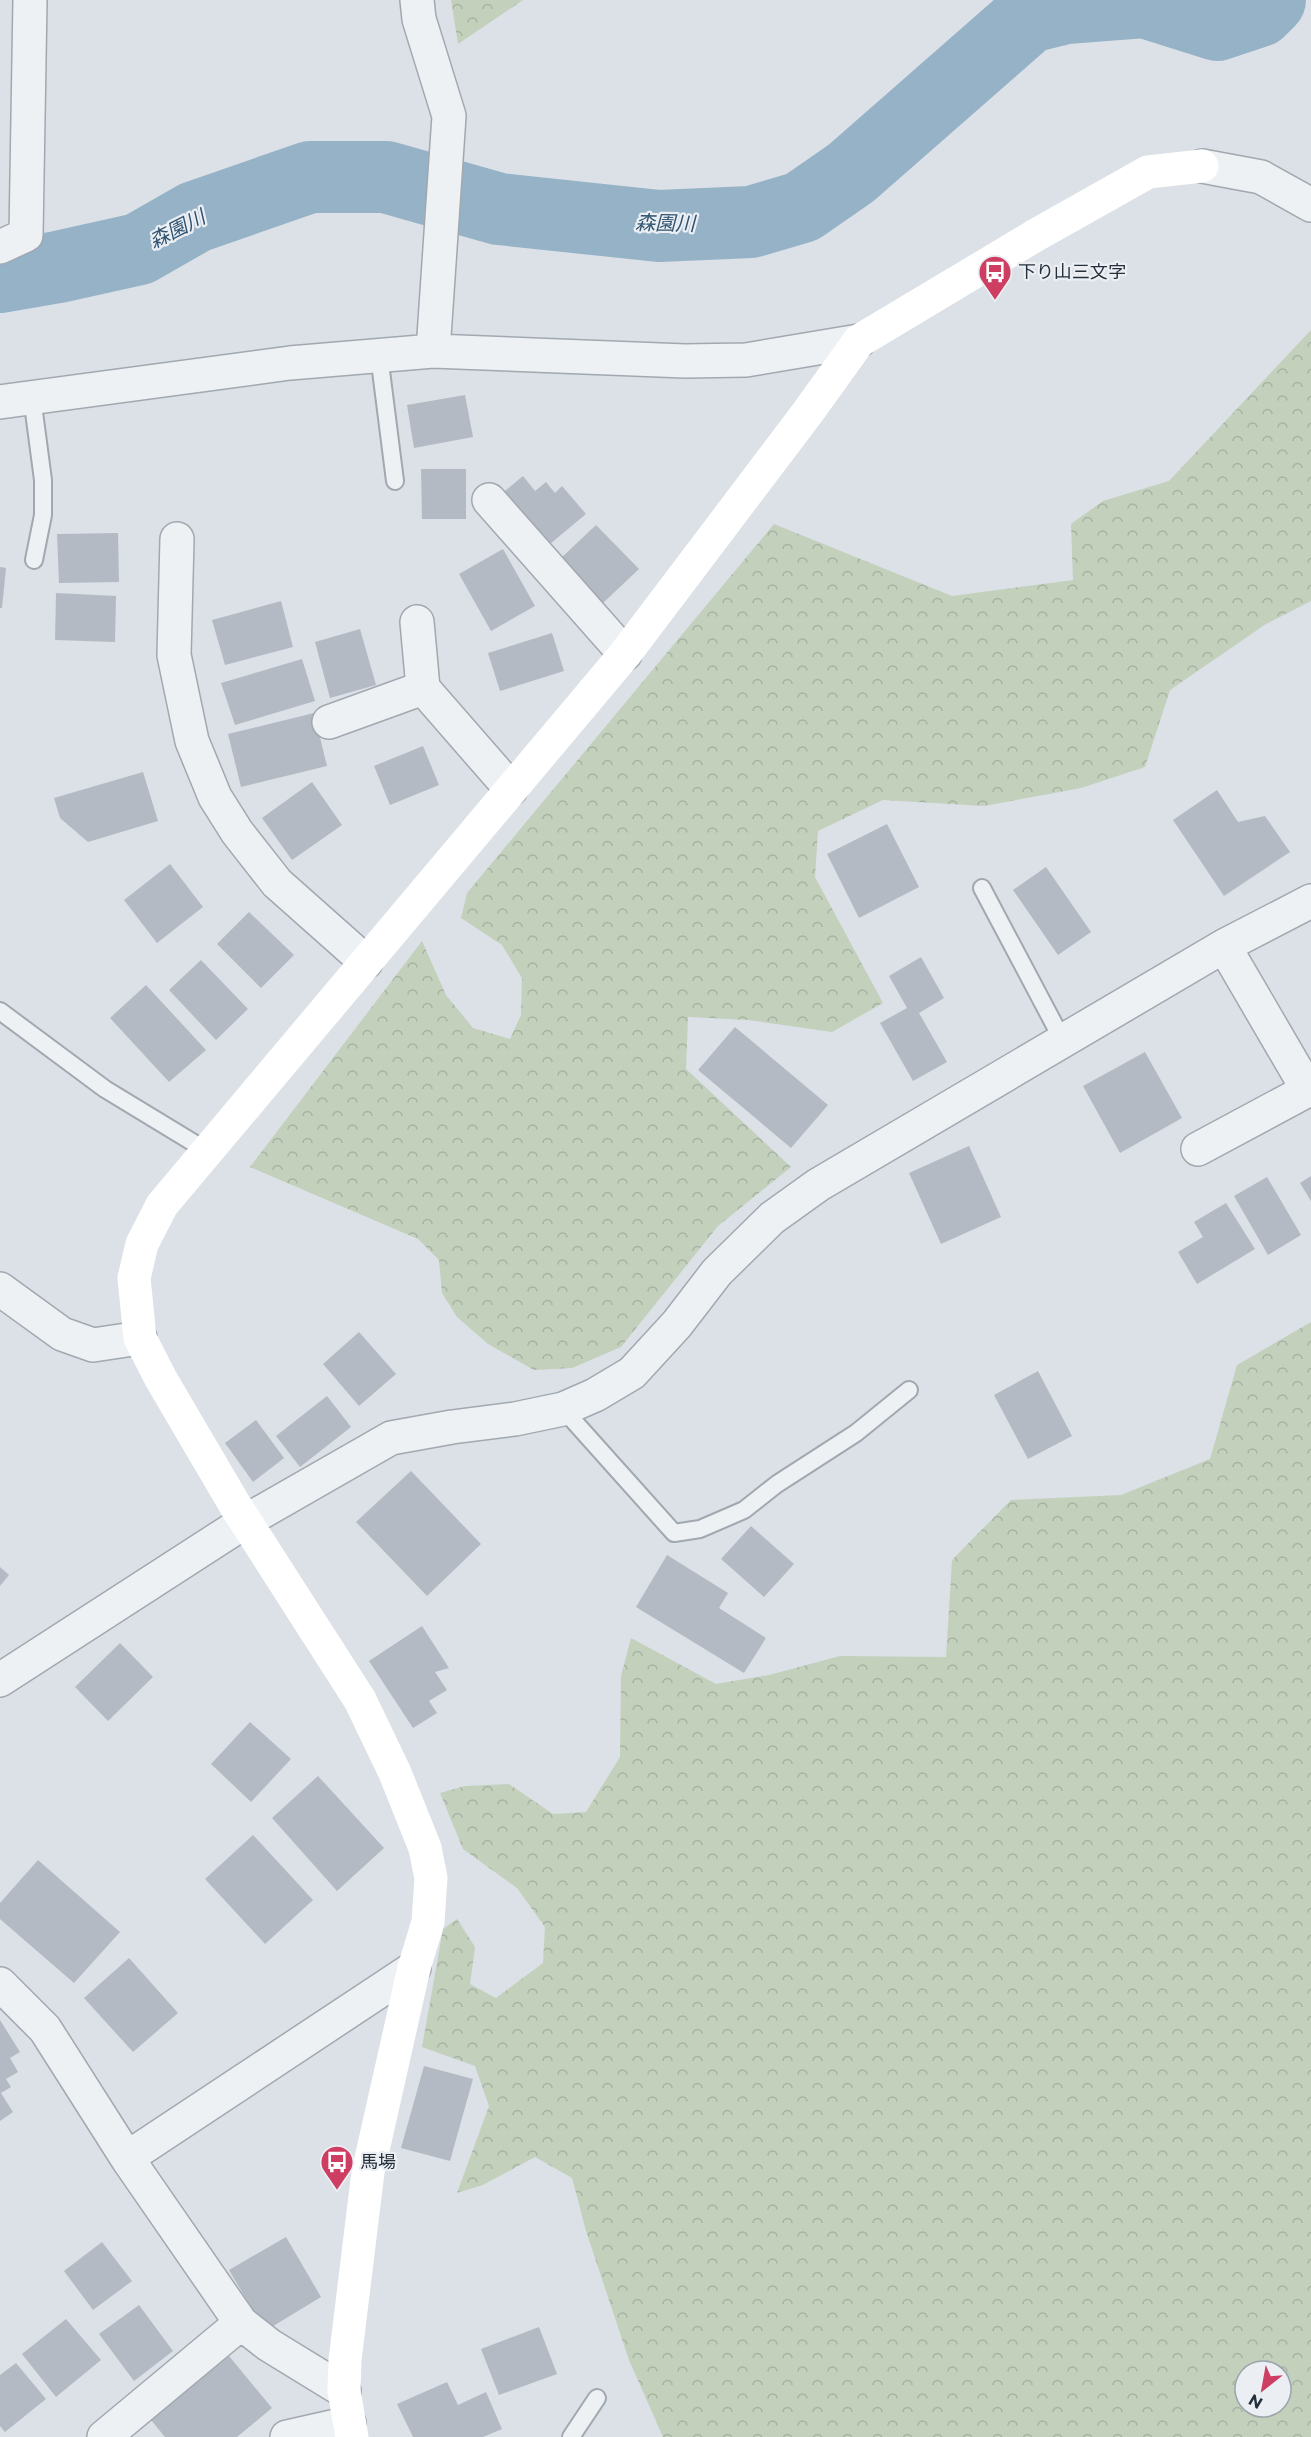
<svg xmlns="http://www.w3.org/2000/svg" width="1311" height="2437" font-family="Montserrat,'Noto Sans JP',sans-serif">
  <style>
    .forest { fill: url(#forest-crowns); fill-rule: evenodd }
    .lines { fill: none; stroke-linecap: round; stroke-linejoin: round }
    .river { stroke: #96b2c7; stroke-width: 72 }
    .building { fill: #b3bac3 }
    .lane-casing { stroke: #a1a8b0; stroke-width: 20 }
    .street-casing { stroke: #a1a8b0; stroke-width: 36 }
    .lane { stroke: #eef1f4; stroke-width: 16 }
    .street { stroke: #eef1f4; stroke-width: 33 }
    .secondary { stroke: #fff; stroke-width: 33 }
    .labels { text-anchor: middle; stroke-width: 4.5; stroke-linejoin: round; paint-order: stroke }
    .poi-label { font-size: 18px; fill: #25303c; stroke: #ebeff4; text-anchor: start }
    .water-label { font-size: 20px; font-style: italic; fill: #305370; stroke: #ebeff4 }
  </style>
  <defs>
    <pattern id="forest-crowns" width="20" height="18" patternUnits="userSpaceOnUse" patternTransform="scale(1.5)"><rect width="20" height="18" fill="#c3d0bc"/><path d="M2 6a3 3 0 1 1 6 0M12 15a3 3 0 1 1 6 0" fill="none" stroke="#a7b3a2"/></pattern>
  </defs>
  <rect width="100%" height="100%" fill="#dbe1e6"/>
  <path class="forest" d="M 451,0 L 523,0 L 458,44 Z
    M 1311,330 L 1311,601 L 1266,624 L 1170,690 L 1145,767 L 1081,788 L 984,806 L 883,800 L 818,831 L 815,877 L 883,1003 L 832,1032 L 748,1020 L 688,1017 L 686,1069 L 791,1167 L 718,1226 L 621,1347 L 572,1368 L 534,1370 L 488,1344 L 457,1317 L 442,1293 L 439,1260 L 418,1239 L 250,1167 L 422,941 L 446,995 L 473,1028 L 510,1039 L 521,1015 L 522,978 L 502,945 L 461,918 L 467,893 L 774,524 L 952,596 L 1073,580 L 1071,524 L 1103,501 L 1169,481 Z
    M 1311,1322 L 1311,2437 L 663,2437 L 629,2360 L 586,2231 L 572,2178 L 535,2157 L 483,2185 L 457,2193 L 489,2106 L 475,2066 L 422,2047 L 443,1929 L 457,1919 L 475,1947 L 470,1984 L 496,1998 L 543,1963 L 545,1927 L 517,1888 L 463,1849 L 440,1793 L 465,1786 L 509,1784 L 553,1814 L 586,1812 L 620,1757 L 621,1676 L 631,1638 L 716,1684 L 769,1675 L 840,1656 L 946,1657 L 952,1560 L 1011,1500 L 1121,1495 L 1210,1459 L 1237,1365 ZM 1245,2371 L 1281,2371 L 1281,2407 L 1245,2407 Z"/>
  <g class="lines">
    <path class="river" d="M 0,277 L 58,267 L 139,249 L 195,217 L 310,177 L 386,177 L 499,209 L 659,226 L 751,222 L 802,207 L 851,173 L 1029,17 L 1066,8 L 1144,2 L 1217,25 L 1259,11 L 1270,0"/>
  </g>
  <path class="building" d="M 465,395 L 473,437 L 414,448 L 407,405 Z
    M 421,469 L 466,469 L 466,519 L 422,519 Z
    M 523,476 L 535,491 L 546,482 L 555,493 L 562,486 L 586,514 L 544,549 L 500,495 Z
    M 596,525 L 639,569 L 603,603 L 560,559 Z
    M 118,533 L 119,582 L 59,583 L 57,534 Z
    M 503,549 L 535,606 L 491,631 L 459,574 Z
    M 0,567 L 6,568 L 2,608 L 0,608 Z
    M 56,593 L 116,596 L 115,642 L 55,640 Z
    M 281,601 L 293,647 L 225,665 L 212,620 Z
    M 360,629 L 376,685 L 330,698 L 315,642 Z
    M 552,633 L 564,671 L 500,691 L 488,653 Z
    M 302,659 L 315,701 L 235,725 L 221,683 Z
    M 314,713 L 327,766 L 241,787 L 228,734 Z
    M 423,746 L 439,785 L 390,805 L 374,766 Z
    M 143,772 L 158,821 L 88,842 L 60,818 L 54,798 Z
    M 312,782 L 342,825 L 292,860 L 262,818 Z
    M 1217,790 L 1238,822 L 1265,816 L 1290,852 L 1224,896 L 1173,820 Z
    M 887,824 L 919,887 L 859,918 L 827,854 Z
    M 170,864 L 203,907 L 157,943 L 124,900 Z
    M 1046,867 L 1091,932 L 1058,955 L 1013,890 Z
    M 249,912 L 294,955 L 261,988 L 217,944 Z
    M 921,957 L 944,998 L 919,1013 L 947,1062 L 913,1081 L 880,1023 L 907,1008 L 889,976 Z
    M 201,960 L 248,1009 L 216,1040 L 169,990 Z
    M 146,985 L 206,1050 L 169,1082 L 110,1018 Z
    M 735,1027 L 828,1105 L 791,1148 L 698,1070 Z
    M 1145,1052 L 1182,1118 L 1120,1153 L 1083,1086 Z
    M 969,1146 L 1001,1217 L 941,1244 L 909,1173 Z
    M 1311,1176 L 1311,1201 L 1300,1183 Z
    M 1267,1177 L 1301,1235 L 1268,1255 L 1234,1196 Z
    M 1226,1203 L 1255,1249 L 1197,1284 L 1178,1252 L 1203,1237 L 1194,1222 Z
    M 359,1332 L 396,1374 L 359,1406 L 323,1364 Z
    M 1038,1371 L 1072,1436 L 1028,1459 L 994,1395 Z
    M 327,1396 L 351,1427 L 300,1467 L 276,1436 Z
    M 256,1420 L 284,1458 L 253,1482 L 225,1443 Z
    M 411,1471 L 481,1544 L 427,1596 L 356,1522 Z
    M 751,1526 L 794,1564 L 764,1597 L 721,1559 Z
    M 667,1555 L 728,1593 L 719,1608 L 766,1638 L 744,1673 L 636,1607 Z
    M 0,1567 L 9,1575 L 0,1586 Z
    M 422,1626 L 449,1668 L 435,1672 L 447,1690 L 429,1701 L 437,1713 L 413,1728 L 369,1661 Z
    M 120,1643 L 153,1677 L 108,1721 L 75,1687 Z
    M 250,1722 L 291,1759 L 251,1802 L 211,1764 Z
    M 318,1776 L 384,1848 L 337,1891 L 272,1818 Z
    M 253,1835 L 313,1900 L 265,1944 L 205,1879 Z
    M 38,1860 L 120,1932 L 74,1983 L 0,1919 L 0,1903 Z
    M 129,1958 L 178,2013 L 133,2052 L 84,1998 Z
    M 0,2020 L 20,2052 L 10,2058 L 18,2072 L 6,2079 L 11,2087 L 1,2093 L 13,2112 L 0,2121 Z
    M 424,2066 L 473,2079 L 450,2161 L 401,2148 Z
    M 286,2237 L 321,2297 L 265,2331 L 229,2270 Z
    M 102,2242 L 132,2281 L 93,2310 L 64,2271 Z
    M 139,2305 L 173,2351 L 134,2381 L 99,2334 Z
    M 66,2319 L 101,2360 L 56,2397 L 22,2354 Z
    M 539,2327 L 557,2374 L 499,2395 L 481,2349 Z
    M 229,2356 L 272,2408 L 237,2437 L 165,2437 L 151,2420 Z
    M 16,2363 L 46,2399 L 5,2432 L 0,2426 L 0,2375 Z
    M 447,2382 L 458,2405 L 486,2392 L 502,2429 L 483,2437 L 413,2437 L 397,2404 Z"/>
  <g class="lines">
    <g class="lane-casing">
      <path id="lane" d="M 379,355 L 395,481
        M 32,397 L 43,480 L 43,515 L 34,560
        M 982,888 L 1063,1041
        M 0,1011 L 105,1089 L 207,1151
        M 563,1409 L 674,1533 L 700,1529 L 744,1510 L 777,1484 L 856,1433 L 909,1390
        M 571,2437 L 597,2398"/>
    </g>
    <g class="street-casing">
      <path id="street" d="M 417,0 L 419,19 L 449,116 L 433,351
        M 1202,166 L 1261,177 L 1311,205
        M 0,247 L 26,235 L 30,0
        M 0,402 L 290,363 L 433,351 L 685,361 L 746,360 L 859,341
        M 489,500 L 625,654
        M 177,539 L 174,655 L 192,741 L 215,797 L 237,832 L 277,883 L 366,962
        M 417,622 L 423,688
        M 329,722 L 423,688 L 511,789
        M 1198,1149 L 1308,1090 L 1224,946
        M 0,1289 L 62,1334 L 93,1345 L 140,1338
        M 0,1680 L 246,1521 L 391,1438 L 452,1427 L 515,1419 L 563,1409 L 595,1395 L 632,1373 L 677,1324 L 717,1272 L 772,1218 L 818,1185 L 1224,946 L 1311,901
        M 0,1984 L 45,2029 L 127,2158 L 241,2323 L 269,2345 L 344,2391
        M 127,2158 L 414,1968
        M 104,2437 L 241,2323
        M 287,2437 L 349,2423"/>
    </g>
    <use href="#lane" class="lane"/>
    <use href="#street" class="street"/>
    <path class="secondary" d="M 352,2437 L 344,2391 L 345,2360 L 368,2172 L 414,1968 L 428,1922 L 431,1878 L 425,1848 L 395,1773 L 360,1700 L 235,1505 L 161,1379 L 140,1338 L 134,1278 L 142,1244 L 162,1205 L 625,654 L 808,412 L 859,341 L 1036,235 L 1148,172 L 1202,166"/>
  </g>
  <defs>
    <g id="bus-pin" transform="scale(1.725)"><path d="M0 17L-7.5 6A9.5 9.5 0 1 1 7.5 6Z" fill="#ce3d62" stroke="#ebeff4"/><path d="M-5-6H5V4H4V6H2V4H-2V6H-4V4H-5ZM-3.5-4V0h7V-4ZM-3.5 1.2v1.5H-2V1.2ZM2 1.2v1.5H3.5V1.2Z" fill="#fff"/></g>
  </defs>
  <g fill-rule="evenodd">
    <use href="#bus-pin" x="995" y="272"/>
    <use href="#bus-pin" x="337" y="2162"/>
  </g>
  <g class="labels">
    <g class="poi-label">
      <text x="1018" y="278">下り山三文字</text>
      <text x="360" y="2168">馬場</text>
    </g>
    <g class="water-label">
      <text transform="translate(665 223) rotate(1)" y="7">森園川</text>
      <text transform="translate(177 229) rotate(-27)" y="7">森園川</text>
    </g>
  </g>
  <g transform="translate(1263 2389) rotate(211)"><circle r="28" fill="#ebeff4" stroke="#9ca3aa" stroke-width="1.5"/>
  <path d="M0-4.5L10 22L0 15L-10 22Z" fill="#ce3d62"/>
  <text y="-9" font-size="16" font-weight="bold" text-anchor="middle" fill="#25303c">N</text>
  </g>
</svg>
